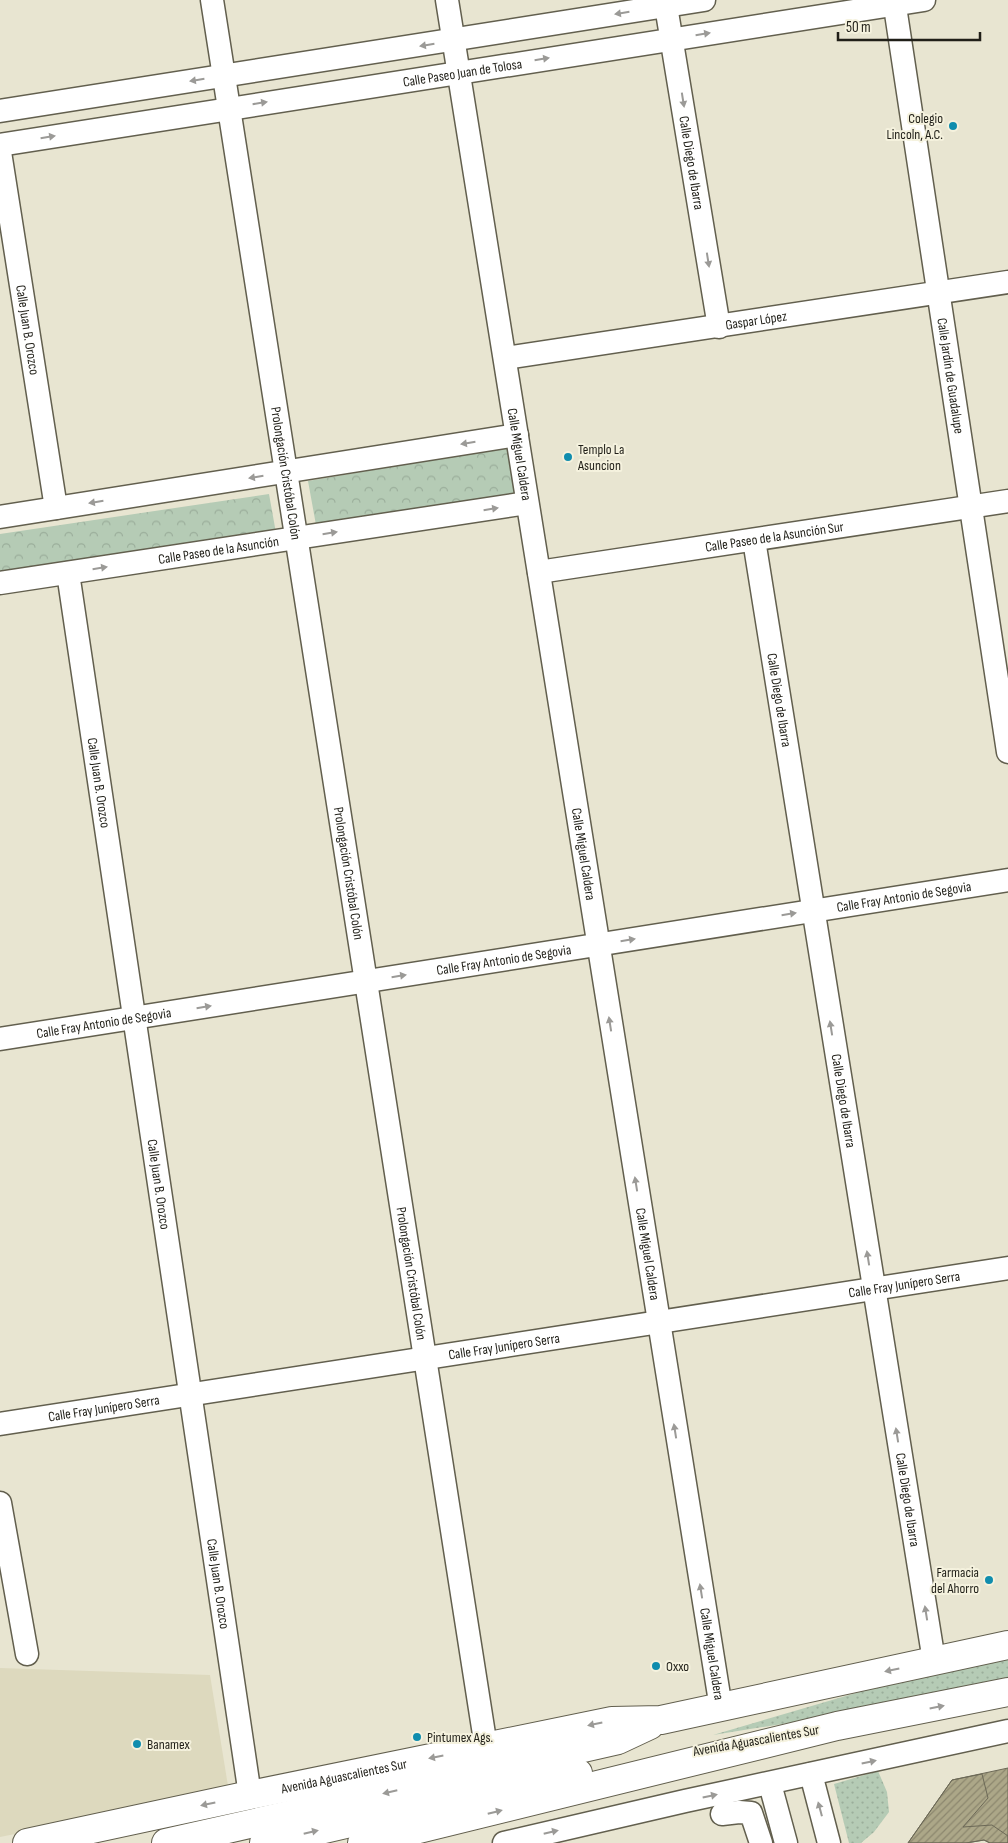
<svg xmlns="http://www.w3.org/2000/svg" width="1008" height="1843" font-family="'Sofia Sans Condensed',sans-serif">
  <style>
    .built { fill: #ddd9be }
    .park { fill: url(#park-crowns) }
    .garden { fill: url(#garden-dots) }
    .building { fill: url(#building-hatch); stroke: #6c6957 }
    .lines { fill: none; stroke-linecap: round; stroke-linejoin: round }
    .minor-casing { stroke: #625f4e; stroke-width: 25 }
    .major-casing { stroke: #625f4e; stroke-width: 30 }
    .minor { stroke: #fff; stroke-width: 22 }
    .major { stroke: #fff; stroke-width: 28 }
    .oneway { fill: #9b9a97 }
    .poi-dot { fill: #108dae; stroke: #f5f2de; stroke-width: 2 }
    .labels { text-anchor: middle; stroke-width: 4; stroke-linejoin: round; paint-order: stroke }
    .street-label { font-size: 14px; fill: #201f18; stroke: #f5f2de }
    .poi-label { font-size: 14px; fill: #201f18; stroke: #f5f2de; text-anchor: start }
  </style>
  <defs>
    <pattern id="park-crowns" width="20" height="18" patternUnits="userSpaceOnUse" patternTransform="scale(1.25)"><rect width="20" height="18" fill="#b5cbb5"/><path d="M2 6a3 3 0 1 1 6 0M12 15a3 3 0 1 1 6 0" fill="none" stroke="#9bae9b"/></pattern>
    <pattern id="garden-dots" width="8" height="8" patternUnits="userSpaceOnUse" patternTransform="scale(1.25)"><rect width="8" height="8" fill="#b5cbb5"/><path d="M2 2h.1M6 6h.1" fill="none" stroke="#9bae9b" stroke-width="1.8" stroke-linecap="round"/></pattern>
    <pattern id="building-hatch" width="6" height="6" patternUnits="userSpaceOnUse" patternTransform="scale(1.25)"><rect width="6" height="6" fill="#aca788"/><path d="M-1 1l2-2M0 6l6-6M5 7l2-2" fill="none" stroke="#8c876e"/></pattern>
  </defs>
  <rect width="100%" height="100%" fill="#e8e5d1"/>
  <path class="built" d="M 0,1668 L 210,1675 L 228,1786 L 69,1823 L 0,1837 Z"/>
  <path class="park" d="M 507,447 L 517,494 L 316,525 L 308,481 Z
    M 269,494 L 276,533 L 0,574 L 0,534 Z"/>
  <path class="garden" d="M 1008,1657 L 1008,1681 L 901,1705 L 713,1735 L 897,1681 Z
    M 878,1771 L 887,1792 L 889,1812 L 874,1832 L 861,1843 L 849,1843 L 834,1784 Z"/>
  <path class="building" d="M 1008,1768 L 1008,1843 L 990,1843 L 984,1840 L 966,1843 L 908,1843 L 952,1780 Z
    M 982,1774 L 988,1798 L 963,1827 L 992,1825 L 1008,1836 L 1008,1843 L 990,1843 L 984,1840 L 966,1843 L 908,1843 L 952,1780 Z"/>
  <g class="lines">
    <g class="minor-casing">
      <g id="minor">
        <path id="s1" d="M 212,0 L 486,1747"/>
        <path id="s2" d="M 447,0 L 721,1708"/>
        <path id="s3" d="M 665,0 L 719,327"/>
        <path id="s4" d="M 894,0 L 1008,752"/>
        <path d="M 0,111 L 704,0"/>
        <path id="s5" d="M 0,145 L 924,0"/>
        <path id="s6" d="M 0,152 L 56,508"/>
        <path id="s7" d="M 505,358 L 1008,282"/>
        <path d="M 0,517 L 517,435"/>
        <path id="s8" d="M 754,540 L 934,1661"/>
        <path id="s9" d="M 539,572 L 1008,501"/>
        <path id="s10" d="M 68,573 L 250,1795"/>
        <path id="s11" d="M 0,583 L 527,503"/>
        <path id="s12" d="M 0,1039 L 1008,880"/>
        <path id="s13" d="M 0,1424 L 1008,1268"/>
        <path d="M 0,1503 L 27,1654"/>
        <path d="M 811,1774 L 829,1843"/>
        <path d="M 770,1784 L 786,1843"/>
        <path d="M 722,1814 L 739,1812 L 751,1813 L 761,1843"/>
        <path d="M 504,1843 L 685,1801 L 1008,1731"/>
      </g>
    </g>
    <g class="major-casing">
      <g id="major">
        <path id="s14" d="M 27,1843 L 250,1795 L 612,1721 L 661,1720 L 1008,1645"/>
        <path d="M 166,1843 L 618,1740 L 650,1725"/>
        <path d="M 264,1843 L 501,1788 L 578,1773"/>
        <path d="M 362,1843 L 837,1726 L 1008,1692"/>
      </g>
    </g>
    <use href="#minor" class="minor"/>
    <use href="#major" class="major"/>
  </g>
  <defs><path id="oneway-solid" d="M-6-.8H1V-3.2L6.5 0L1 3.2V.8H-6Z" transform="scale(1.25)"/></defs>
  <g class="oneway">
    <use href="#oneway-solid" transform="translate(622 13) rotate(171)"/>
    <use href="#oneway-solid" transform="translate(703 34) rotate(-9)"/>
    <use href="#oneway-solid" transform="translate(427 45) rotate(171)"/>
    <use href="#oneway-solid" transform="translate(542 59) rotate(-9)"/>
    <use href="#oneway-solid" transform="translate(197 80) rotate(171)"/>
    <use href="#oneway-solid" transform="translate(683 100) rotate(81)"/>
    <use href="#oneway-solid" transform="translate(260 103) rotate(-9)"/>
    <use href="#oneway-solid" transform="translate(48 137) rotate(-9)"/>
    <use href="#oneway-solid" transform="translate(708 260) rotate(81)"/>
    <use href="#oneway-solid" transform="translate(468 443) rotate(171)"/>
    <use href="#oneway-solid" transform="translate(256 477) rotate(171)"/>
    <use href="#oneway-solid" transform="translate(96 502) rotate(171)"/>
    <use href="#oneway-solid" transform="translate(491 509) rotate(-9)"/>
    <use href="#oneway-solid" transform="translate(330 533) rotate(-9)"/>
    <use href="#oneway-solid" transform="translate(100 568) rotate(-9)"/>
    <use href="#oneway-solid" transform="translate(789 914) rotate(-9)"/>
    <use href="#oneway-solid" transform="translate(628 940) rotate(-9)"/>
    <use href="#oneway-solid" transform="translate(399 976) rotate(-9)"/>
    <use href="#oneway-solid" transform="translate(204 1007) rotate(-9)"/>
    <use href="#oneway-solid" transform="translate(610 1024) rotate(-99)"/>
    <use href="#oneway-solid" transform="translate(831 1028) rotate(-99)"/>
    <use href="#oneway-solid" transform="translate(636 1184) rotate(-99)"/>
    <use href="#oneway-solid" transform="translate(868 1258) rotate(-99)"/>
    <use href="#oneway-solid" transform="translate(675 1431) rotate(-99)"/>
    <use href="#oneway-solid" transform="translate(897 1435) rotate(-99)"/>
    <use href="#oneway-solid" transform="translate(701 1591) rotate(-99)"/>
    <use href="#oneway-solid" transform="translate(926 1613) rotate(-99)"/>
    <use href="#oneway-solid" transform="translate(892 1670) rotate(168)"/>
    <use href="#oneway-solid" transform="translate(937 1707) rotate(-11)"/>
    <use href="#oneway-solid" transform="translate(595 1724) rotate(168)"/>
    <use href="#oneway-solid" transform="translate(436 1757) rotate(169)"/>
    <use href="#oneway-solid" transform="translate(869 1762) rotate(-12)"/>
    <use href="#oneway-solid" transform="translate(390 1792) rotate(167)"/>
    <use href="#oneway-solid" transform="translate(710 1796) rotate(-12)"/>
    <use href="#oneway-solid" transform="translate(208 1804) rotate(168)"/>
    <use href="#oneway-solid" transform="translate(820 1809) rotate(-105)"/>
    <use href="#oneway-solid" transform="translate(495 1812) rotate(-14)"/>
    <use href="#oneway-solid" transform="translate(311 1832) rotate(-13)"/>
    <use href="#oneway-solid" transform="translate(551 1832) rotate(-13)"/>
  </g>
  <g class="poi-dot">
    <circle cx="953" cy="126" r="5"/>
    <circle cx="568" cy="457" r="5"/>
    <circle cx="989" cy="1580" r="5"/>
    <circle cx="656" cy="1666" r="5"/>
    <circle cx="417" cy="1737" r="5"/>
    <circle cx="137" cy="1744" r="5"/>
  </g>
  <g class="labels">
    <g class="street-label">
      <text dy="5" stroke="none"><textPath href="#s5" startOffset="468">Calle Paseo Juan de Tolosa</textPath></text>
      <text dy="5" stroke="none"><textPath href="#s3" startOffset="165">Calle Diego de Ibarra</textPath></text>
      <text dy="5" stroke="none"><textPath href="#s7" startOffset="254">Gaspar López</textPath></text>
      <text dy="5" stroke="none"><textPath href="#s6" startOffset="180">Calle Juan B. Orozco</textPath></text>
      <text dy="5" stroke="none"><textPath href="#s4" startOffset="380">Calle Jardín de Guadalupe</textPath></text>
      <text dy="5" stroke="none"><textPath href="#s2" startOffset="460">Calle Miguel Caldera</textPath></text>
      <text dy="5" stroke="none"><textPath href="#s1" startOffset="479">Prolongación Cristóbal Colón</textPath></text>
      <text dy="5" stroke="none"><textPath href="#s9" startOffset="238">Calle Paseo de la Asunción Sur</textPath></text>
      <text dy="5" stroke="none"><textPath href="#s11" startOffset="221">Calle Paseo de la Asunción</textPath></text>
      <text dy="5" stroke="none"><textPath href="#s8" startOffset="162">Calle Diego de Ibarra</textPath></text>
      <text dy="5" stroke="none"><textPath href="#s10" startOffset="212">Calle Juan B. Orozco</textPath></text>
      <text dy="5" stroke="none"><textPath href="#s2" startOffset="865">Calle Miguel Caldera</textPath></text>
      <text dy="5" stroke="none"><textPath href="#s1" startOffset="884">Prolongación Cristóbal Colón</textPath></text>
      <text dy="5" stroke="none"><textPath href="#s12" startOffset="915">Calle Fray Antonio de Segovia</textPath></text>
      <text dy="5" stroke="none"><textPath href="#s12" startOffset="510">Calle Fray Antonio de Segovia</textPath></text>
      <text dy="5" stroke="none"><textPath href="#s12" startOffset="105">Calle Fray Antonio de Segovia</textPath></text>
      <text dy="5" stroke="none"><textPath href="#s8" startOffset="568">Calle Diego de Ibarra</textPath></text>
      <text dy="5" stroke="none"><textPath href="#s10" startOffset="618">Calle Juan B. Orozco</textPath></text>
      <text dy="5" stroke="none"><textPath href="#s2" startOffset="1270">Calle Miguel Caldera</textPath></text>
      <text dy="5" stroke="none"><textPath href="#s1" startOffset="1289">Prolongación Cristóbal Colón</textPath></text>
      <text dy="5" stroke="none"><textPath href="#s13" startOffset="915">Calle Fray Junípero Serra</textPath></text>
      <text dy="5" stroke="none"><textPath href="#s13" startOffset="510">Calle Fray Junípero Serra</textPath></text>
      <text dy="5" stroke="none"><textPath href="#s13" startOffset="105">Calle Fray Junípero Serra</textPath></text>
      <text dy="5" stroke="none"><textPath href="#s8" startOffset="972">Calle Diego de Ibarra</textPath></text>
      <text dy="5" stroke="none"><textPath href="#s10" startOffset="1022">Calle Juan B. Orozco</textPath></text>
      <text dy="5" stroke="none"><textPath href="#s2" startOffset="1675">Calle Miguel Caldera</textPath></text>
      <text transform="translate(756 1740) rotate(-10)" y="5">Avenida Aguascalientes Sur</text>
      <text dy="5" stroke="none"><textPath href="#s14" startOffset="324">Avenida Aguascalientes Sur</textPath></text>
    </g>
    <g class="poi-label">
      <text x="943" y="123" text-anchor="end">Colegio<tspan x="943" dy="16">Lincoln, A.C.</tspan></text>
      <text x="578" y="454">Templo La<tspan x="578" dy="16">Asuncion</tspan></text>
      <text x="979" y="1577" text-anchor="end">Farmacia<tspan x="979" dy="16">del Ahorro</tspan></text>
      <text x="666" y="1671">Oxxo</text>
      <text x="427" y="1742">Pintumex Ags.</text>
      <text x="147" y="1749">Banamex</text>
    </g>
  </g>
  <path d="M838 32v8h142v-8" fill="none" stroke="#201f18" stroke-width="2.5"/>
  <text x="846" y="32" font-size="15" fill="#201f18" stroke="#f5f2de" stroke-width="4" paint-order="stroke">50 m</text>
</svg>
